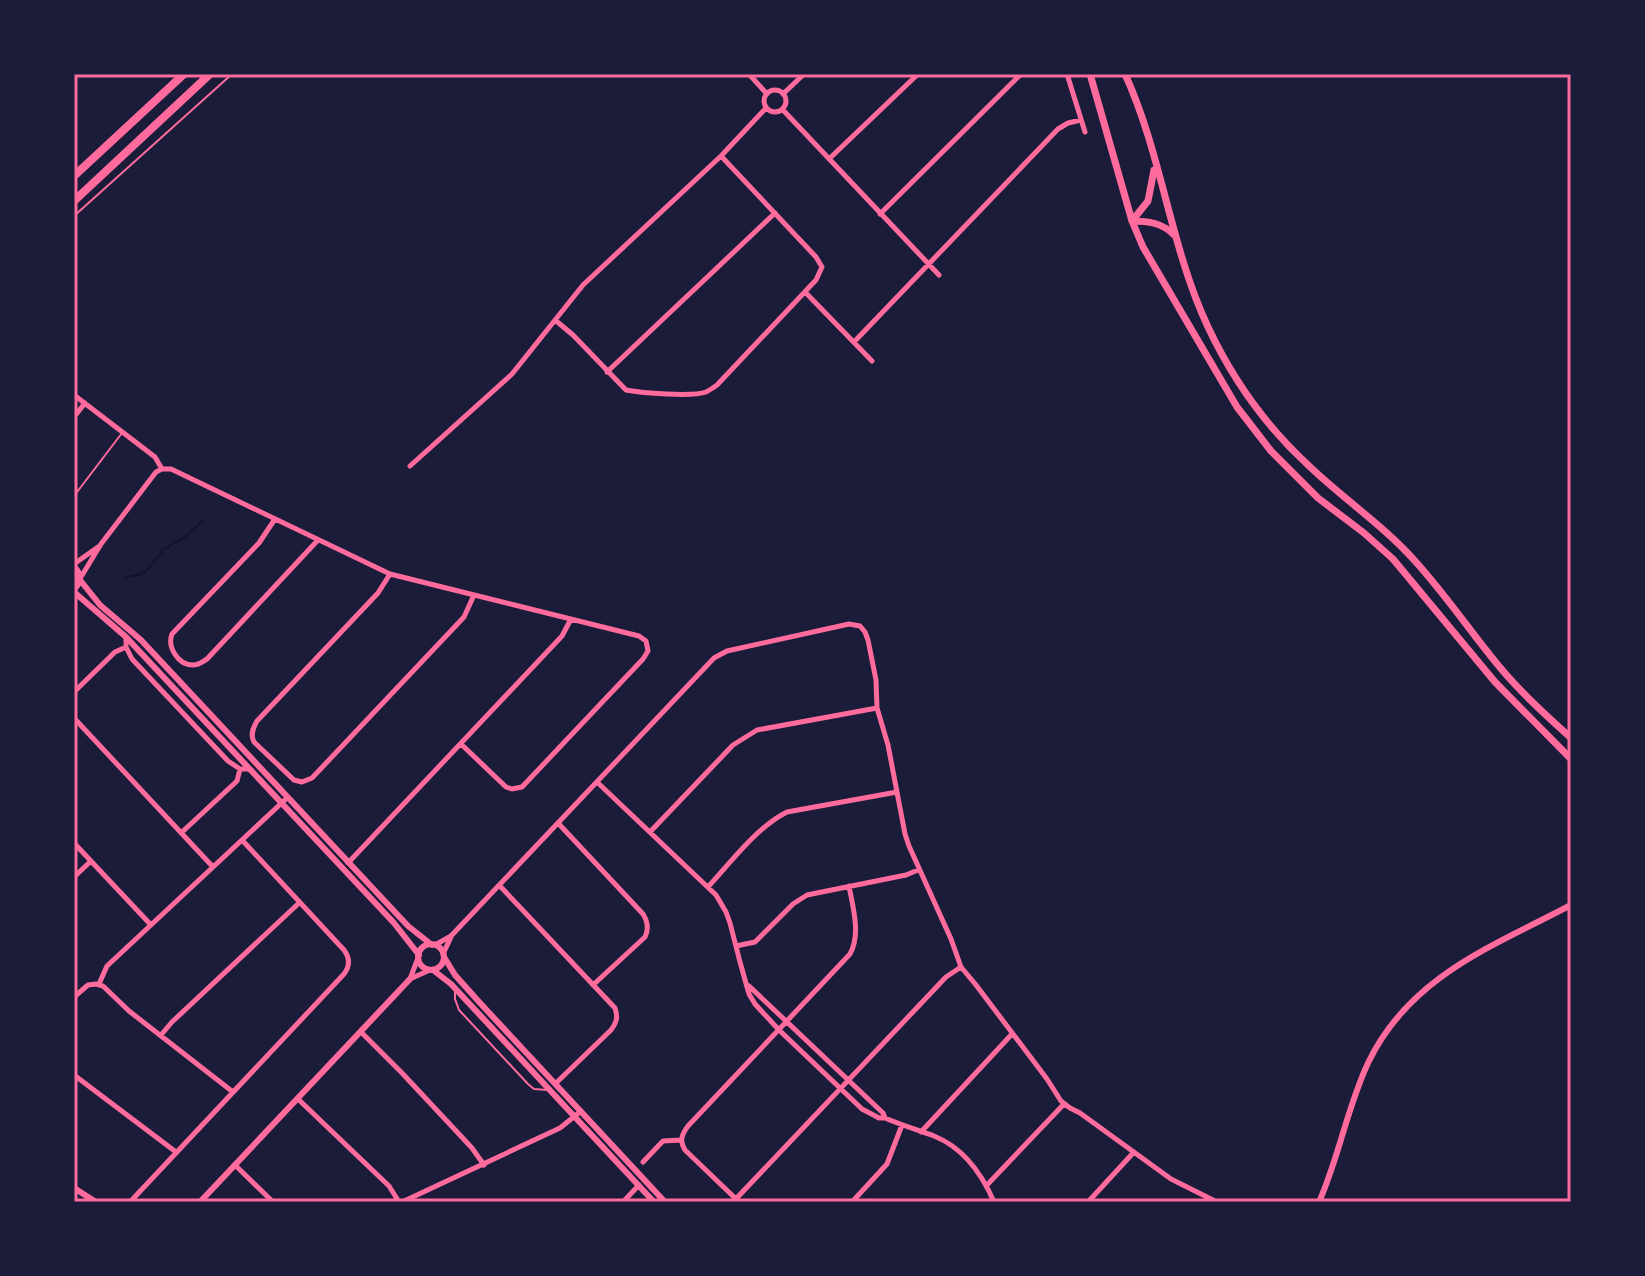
<svg xmlns="http://www.w3.org/2000/svg" width="1645" height="1276" font-family="'DejaVu Sans',sans-serif">
  <style>
    .lines { fill: none; stroke-linecap: round; stroke-linejoin: round }
    .stream { stroke: #12122b; stroke-width: 2 }
    .path { stroke: #ff6b9d; stroke-width: 2 }
    .service { stroke: #ff6b9d; stroke-width: 2 }
    .minor { stroke: #ff6b9d; stroke-width: 5 }
    .tertiary { stroke: #ff6b9d; stroke-width: 6 }
    .secondary { stroke: #ff6b9d; stroke-width: 6 }
    .primary { stroke: #ff6b9d; stroke-width: 7 }
    .trunk { stroke: #ff6b9d; stroke-width: 8 }
    .neatline { fill: none; stroke: #ff6b9d; stroke-width: 3 }
  </style>
  <rect width="100%" height="100%" fill="#1b1b3a"/>
  <g class="lines">
    <path class="stream" d="M 124,578 L 141,574 L 148,569 L 163,550 L 185,537 L 203,520"/>
    <path class="path" d="M 74,216 L 232,74"/>
    <path class="service" d="M 74,496 L 122,433
      M 455,992 L 455,999 L 459,1010 L 528,1084 L 534,1089 L 548,1090"/>
    <path class="minor" d="M 749,74 L 767,94
      M 1067,74 L 1085,132
      M764 101a11 11 0 1 1 22 0a11 11 0 1 1-22 0Z
      M 783,94 L 804,74
      M 782,109 L 939,275
      M 829,159 L 918,74
      M 880,214 L 1021,74
      M 805,292 L 872,361
      M 555,320 L 573,335 L 626,390 C 642,393 692,397 706,392 C 708,391 716,386 717,385 L 816,280 L 822,267 L 816,257 L 721,156
      M 854,342 L 1058,129 L 1068,123 L 1081,120
      M 607,372 L 775,213
      M 74,395 L 155,457 L 162,469 L 171,469 L 390,574 L 639,636 L 646,641 L 648,651 L 643,659 L 522,787 L 512,789 L 506,787 L 461,744
      M 74,417 L 85,403
      M 410,466 L 512,374 L 583,285 L 721,156 L 766,108
      M 275,519 L 259,543 L 172,634 C 167,647 178,665 193,665 C 199,665 202,662 207,659 L 318,540
      M 74,564 L 98,547
      M 390,574 L 378,593 L 257,721 C 253,728 250,735 254,742 L 294,780 L 302,782 L 312,778 L 464,617 L 474,595
      M 81,577 L 101,544 L 156,472 L 162,469
      M 126,637 L 126,647 L 132,659 L 228,761 L 240,769 L 249,769
      M 74,692 L 115,652 L 126,647
      M 74,718 L 213,867
      M 597,782 L 716,895 L 726,912 L 730,923 L 740,962 L 749,994 L 755,1004 L 779,1030 L 862,1109 L 879,1118 L 885,1118 C 901,1125 918,1130 934,1136 C 964,1148 982,1174 994,1202
      M 558,823 L 643,914 C 648,922 649,929 645,937 L 593,985
      M 650,832 L 733,745 L 757,730 L 877,708
      M 181,833 L 237,781 L 240,769
      M 74,843 L 151,925
      M 348,863 L 562,636 L 571,619
      M 74,877 L 91,861
      M 499,885 L 615,1008 C 618,1017 617,1022 611,1030 L 555,1084
      M 708,887 C 731,862 757,827 787,812 L 897,792
      M 435,945 L 451,936 L 714,658 L 727,651 L 849,624 L 860,626 L 865,632 L 868,640 L 876,680 L 877,708 L 888,745 L 905,834 L 909,846 L 951,939 L 961,967 L 976,985 L 1047,1079 L 1061,1101 L 1070,1108 L 1080,1113 L 1171,1179 L 1217,1202
      M 736,946 L 755,942 L 793,904 L 807,895 L 906,875 L 918,870
      M 443,954 L 451,937
      M 412,978 L 430,970
      M 410,979 L 418,958
      M 99,984 L 107,966 L 288,797
      M 749,986 L 883,1113 L 885,1118
      M 74,997 L 88,985 L 96,984 L 103,986 L 129,1011 L 233,1092
      M 361,1032 L 402,1073 L 472,1148 L 484,1165
      M 161,1035 L 172,1022 L 299,903
      M 74,1075 L 176,1152
      M 298,1099 L 389,1186 L 399,1202
      M 921,1132 L 1012,1034
      M 643,1162 L 663,1141 L 681,1140
      M 235,1165 L 273,1202
      M 987,1185 L 1064,1104
      M 736,1199 L 685,1150 C 679,1141 682,1134 688,1126 L 850,954 C 861,934 853,908 849,886
      M 130,1202 L 344,974 C 350,966 350,958 344,950 L 242,840
      M 402,1202 L 560,1128 L 581,1111
      M 623,1202 L 639,1185
      M 733,1202 L 946,977 L 961,967
      M 852,1202 L 887,1164 L 902,1125
      M 1088,1202 L 1134,1152"/>
    <path class="tertiary" d="M 74,1188 L 96,1202
      M 200,1202 L 410,979
      M 1319,1202 C 1339,1157 1347,1108 1368,1063 C 1409,977 1491,947 1571,905"/>
    <path class="secondary" d="M 74,567 C 82,574 82,582 74,589
      M 80,580 L 100,605 L 141,640 L 408,926 L 432,945
      M 74,592 L 126,637 L 394,923 L 419,955
      M418 957a13 13 0 1 1 26 0a13 13 0 1 1-26 0Z
      M 444,957 L 455,975 L 480,1003 L 665,1202
      M 433,970 L 451,984 L 654,1202"/>
    <path class="primary" d="M 1090,74 L 1132,221 L 1143,247 L 1237,407 L 1271,451 L 1318,498 L 1364,533 L 1393,559 L 1495,682 L 1571,759
      M 1125,74 C 1162,155 1170,246 1208,327 C 1232,378 1266,426 1307,464 C 1342,498 1383,525 1415,561 C 1445,594 1470,631 1498,665 C 1520,692 1546,715 1571,738
      M 1132,221 L 1148,201 L 1154,170
      M 1132,221 C 1148,221 1163,223 1174,235"/>
    <path class="trunk" d="M 74,176 L 184,74
      M 74,201 L 210,74"/>
  </g>
  <rect width="1645" height="1276" fill="none" stroke="#1b1b3a" stroke-width="152"/>
  <rect x="76" y="76" width="1493" height="1124" class="neatline"/>
</svg>
